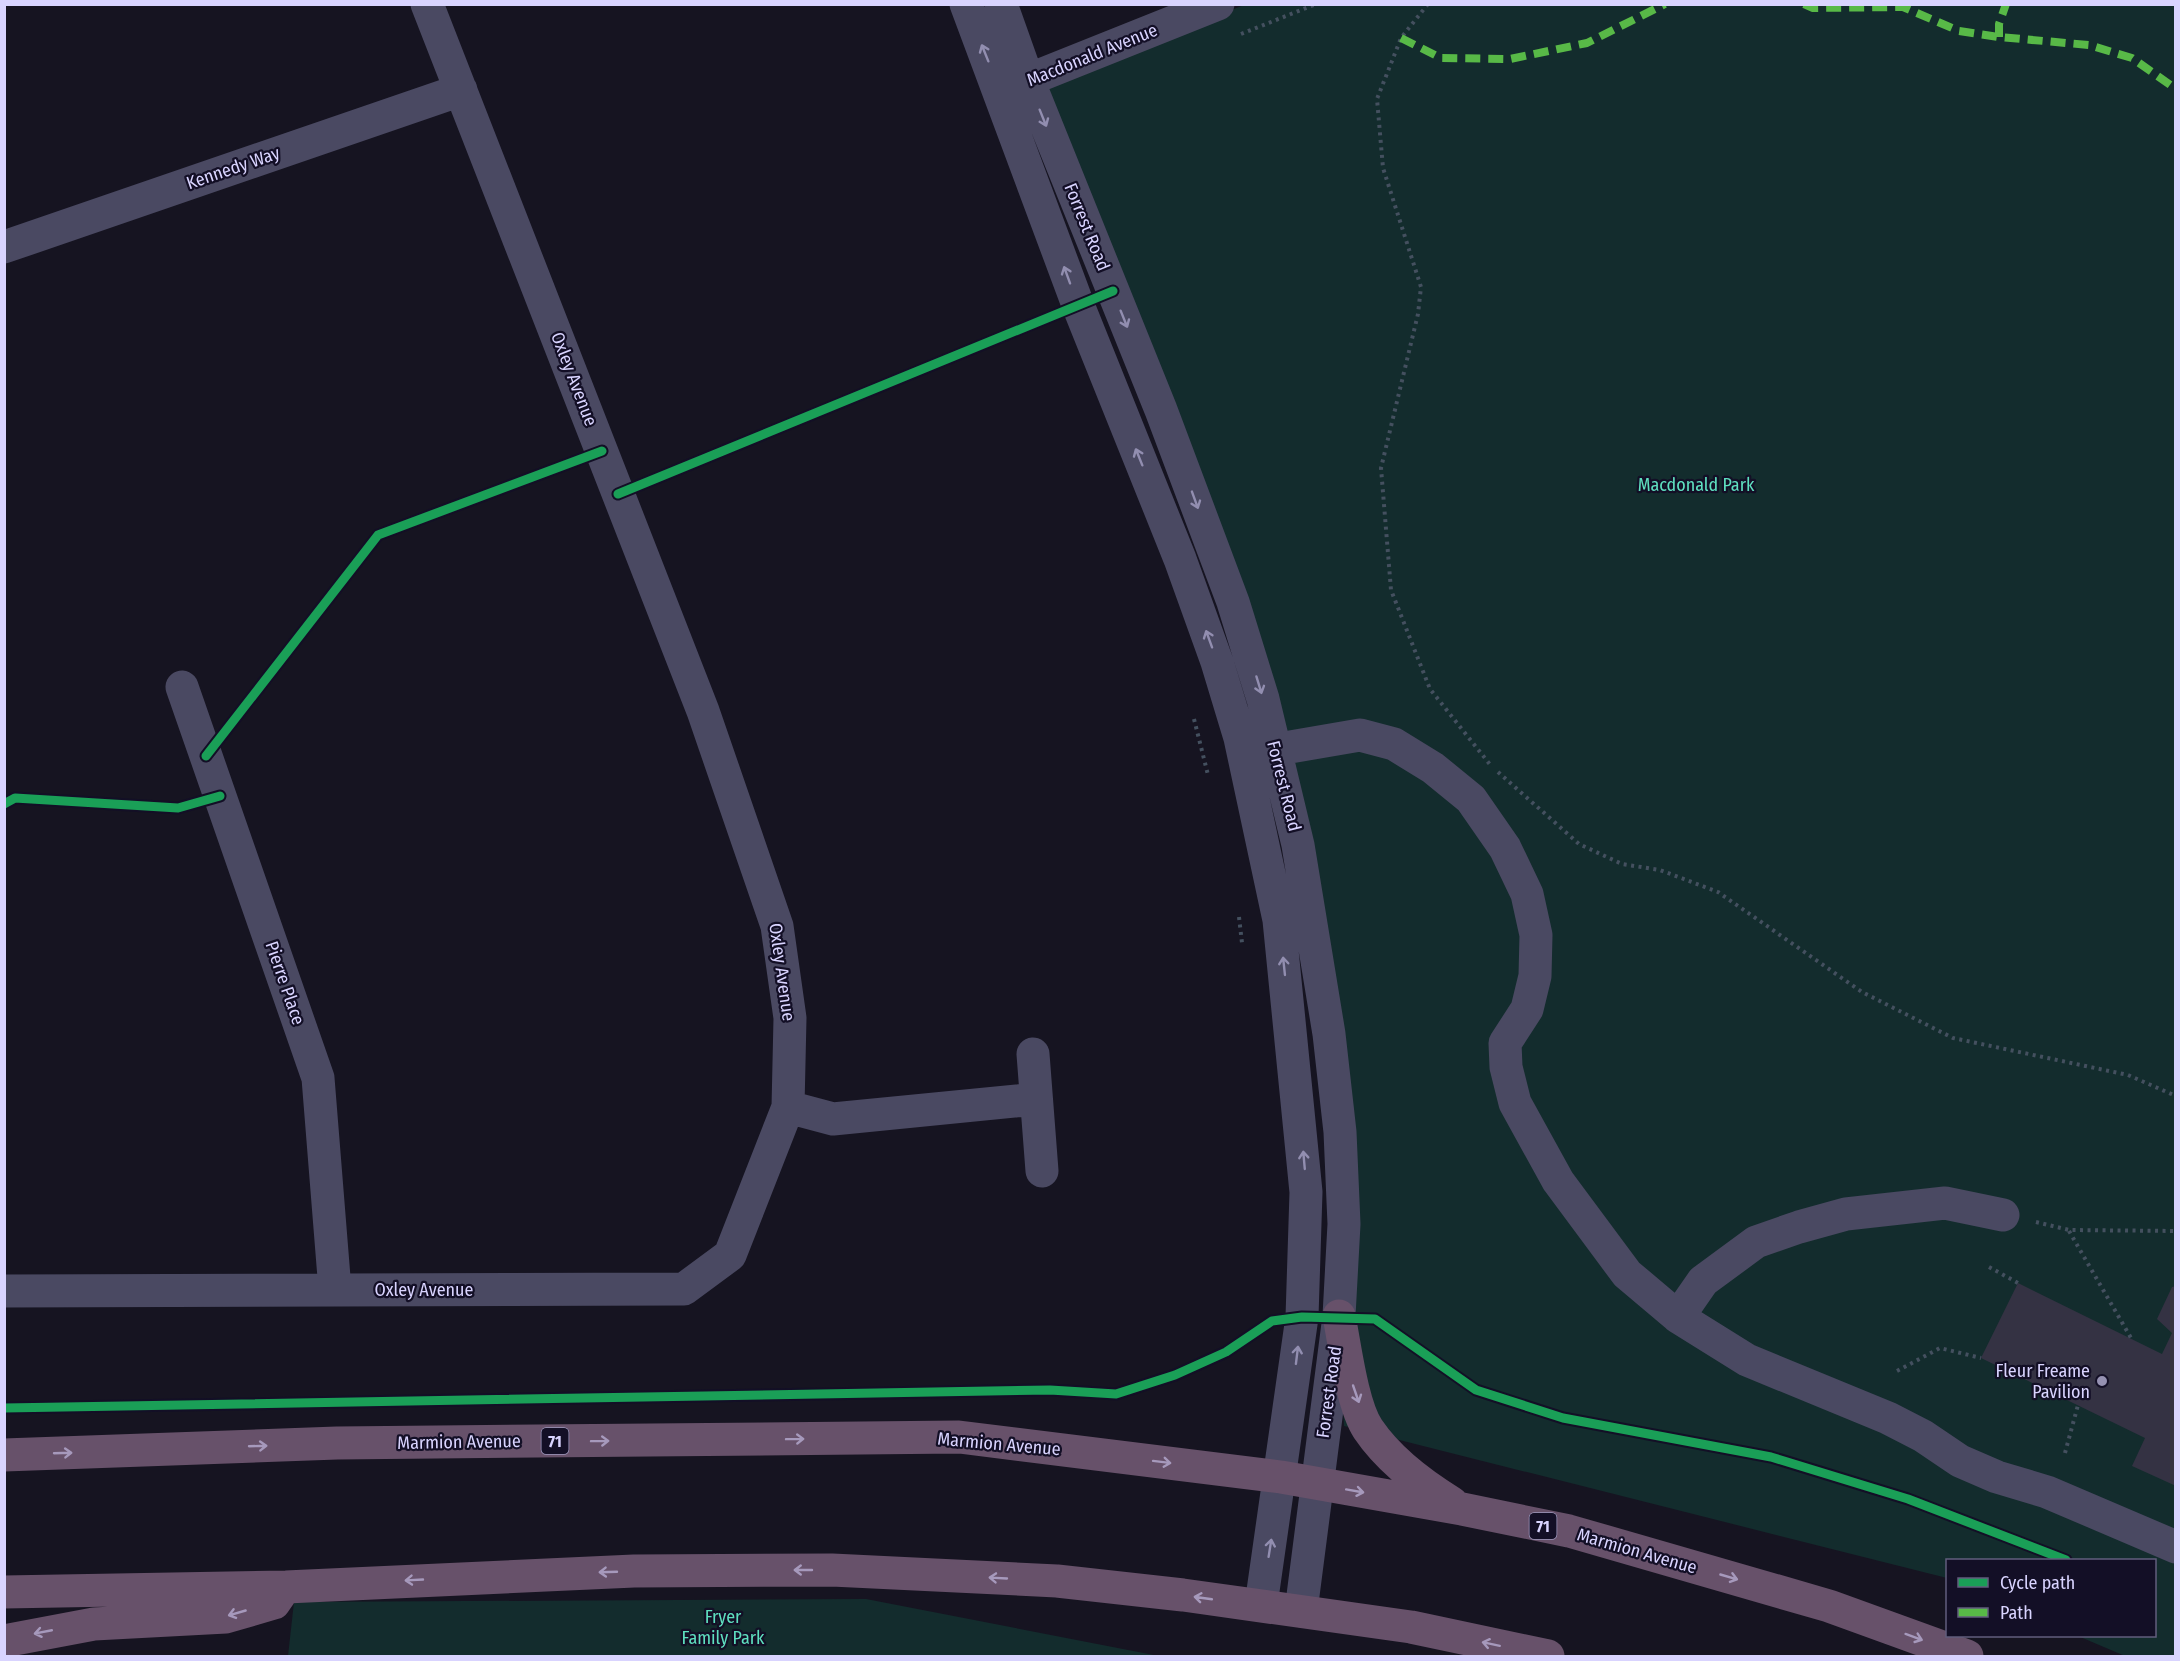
<svg xmlns="http://www.w3.org/2000/svg" width="2180" height="1661" font-family="'Fira Sans Condensed',sans-serif">
  <style>
    .green { fill: #132c2d }
    .building { fill: #343243 }
    .lines { fill: none; stroke-linecap: round; stroke-linejoin: round }
    .path { stroke: #44505f; stroke-width: 4; stroke-dasharray: 3 4.5; stroke-linecap: butt }
    .minor { stroke: #4a4962; stroke-width: 33 }
    .highway { stroke: #67516a; stroke-width: 33 }
    .quiet { stroke: #58b947; stroke-width: 8; stroke-dasharray: 15 8; stroke-linecap: butt }
    .cycleway-casing { stroke: #130f26; stroke-width: 13 }
    .cycleway { stroke: #1a9f57; stroke-width: 9 }
    .oneway { stroke: #928eb0 }
    .oneway2 { stroke: #a699bc }
    .poi-dot { fill: #9591b1; stroke: #130f26; stroke-width: 2 }
    .labels { text-anchor: middle; stroke-width: 4.5; stroke-linejoin: round; paint-order: stroke }
    .shield { fill: #130f26; stroke: #9e99be; stroke-width: 1.5 }
    .shield-label { font-size: 16px; font-weight: bold; fill: #d9d4ff }
    .street-label { font-size: 18px; fill: #d9d4ff; stroke: #130f26 }
    .park-label { font-size: 18px; fill: #5fe0c0; stroke: #130f26 }
    .poi-label { font-size: 18px; fill: #d9d4ff; stroke: #130f26; text-anchor: end }
  </style>
  <rect width="100%" height="100%" fill="#161421"/>
  <path class="green" d="M 1244,5 L 2175,5 L 2175,1656 L 2125,1656 L 2078,1636 L 2154,1636 L 2154,1560 L 1948,1560 L 1947,1578 L 1344,1426 L 1339,1316 L 1344,1237 L 1263,699 L 1041,86 Z
    M 866,1599 L 1159,1656 L 288,1656 L 294,1602 Z"/>
  <path class="building" d="M 2018,1283 L 2162,1354 L 2172,1333 L 2157,1319 L 2172,1287 L 2176,1286 L 2176,1486 L 2132,1466 L 2145,1438 L 1981,1358 Z"/>
  <g class="lines">
    <path class="path" d="M 1428,4 L 1401,38 L 1377,99 L 1383,168 L 1421,287 L 1418,314 L 1381,468 L 1391,590 L 1430,689 L 1492,767
      M 1241,34 L 1316,4
      M 1194,719 L 1208,775
      M 1498,772 L 1579,844 L 1622,864 L 1660,870 L 1718,892 L 1862,992 L 1953,1038 L 2128,1075 L 2176,1096
      M 1239,917 L 1242,943
      M 2036,1222 L 2069,1230 L 2176,1231
      M 2069,1231 L 2131,1338
      M 1989,1267 L 2018,1283
      M 1897,1371 L 1940,1348 L 1981,1358
      M 2065,1453 L 2078,1405"/>
    <path class="minor" d="M 966,4 L 1078,305 L 1180,559 L 1217,662 L 1240,738 L 1279,920 L 1306,1192 L 1302,1317 L 1261,1605
      M 1001,4 L 1028,80 L 1161,410 L 1233,602 L 1263,699 L 1298,845 L 1329,1034 L 1340,1132 L 1344,1224 L 1339,1316 L 1301,1611
      M 1008,88 L 1218,4
      M 4,247 L 461,90
      M 182,687 L 318,1078 L 335,1290
      M 1255,753 L 1360,735 L 1394,744 L 1433,768 L 1471,799 L 1505,848 L 1527,894 L 1536,935 L 1535,976 L 1527,1009 L 1505,1043 L 1506,1067 L 1515,1103 L 1558,1181 L 1627,1274 L 1678,1317 L 1747,1360 L 1888,1418 L 1923,1436 L 1960,1461 L 1997,1477 L 2047,1492 L 2176,1547
      M 1033,1054 L 1042,1171
      M 788,1107 L 833,1119 L 1036,1099
      M 4,1291 L 684,1289 L 730,1255 L 788,1107 L 790,1018 L 777,926 L 703,711 L 427,4
      M 1678,1317 L 1703,1281 L 1756,1242 L 1799,1227 L 1846,1214 L 1945,1203 L 2003,1215"/>
    <path class="highway" d="M 1339,1316 C 1345,1346 1352,1405 1368,1429 C 1389,1460 1421,1484 1452,1503
      M 4,1455 L 337,1443 L 959,1437 L 1281,1477 L 1462,1509 L 1569,1531 L 1829,1606 L 1967,1656
      M 4,1592 L 286,1587 L 634,1571 L 832,1570 L 1057,1581 L 1183,1595 L 1411,1627 L 1548,1656
      M 4,1641 L 94,1624 L 226,1617 L 274,1603 L 283,1590"/>
    <path class="quiet" d="M 1804,4 L 1813,8 L 1903,7 L 1959,31 L 1999,37 L 2089,45 L 2132,58 L 2176,89
      M 1999,37 L 1999,24 L 2006,4
      M 1401,38 L 1441,58 L 1510,59 L 1587,43 L 1665,4"/>
    <g class="cycleway-casing">
      <path id="cycleway" d="M 618,494 L 1113,291
        M 206,756 L 378,535 L 602,451
        M 4,804 L 15,798 L 178,808 L 220,796
        M 4,1408 L 1050,1390 L 1116,1394 L 1175,1375 L 1226,1352 L 1272,1321 L 1302,1317 L 1375,1319 L 1476,1390 L 1563,1418 L 1771,1457 L 1908,1499 L 2066,1560"/>
    </g>
    <use href="#cycleway" class="cycleway"/>
  </g>
  <defs><path id="oneway-shaft" d="M-6 0H5M1.5-3L5.5 0L1.5 3" fill="none" stroke-width="1.6" stroke-linecap="round" stroke-linejoin="round" transform="scale(1.5)"/></defs>
  <g class="oneway">
    <use href="#oneway-shaft" transform="translate(985 53) rotate(-112)"/>
    <use href="#oneway-shaft" transform="translate(1043 118) rotate(68)"/>
    <use href="#oneway-shaft" transform="translate(1067 275) rotate(-110)"/>
    <use href="#oneway-shaft" transform="translate(1124 319) rotate(68)"/>
    <use href="#oneway-shaft" transform="translate(1139 457) rotate(-112)"/>
    <use href="#oneway-shaft" transform="translate(1195 500) rotate(70)"/>
    <use href="#oneway-shaft" transform="translate(1209 639) rotate(-110)"/>
    <use href="#oneway-shaft" transform="translate(1259 685) rotate(73)"/>
    <use href="#oneway-shaft" transform="translate(1284 966) rotate(-96)"/>
    <use href="#oneway-shaft" transform="translate(1304 1160) rotate(-95)"/>
    <use href="#oneway-shaft" transform="translate(1297 1355) rotate(-83)"/>
    <use href="#oneway-shaft" transform="translate(1270 1548) rotate(-81)"/>
  </g>
  <g class="oneway2">
    <use href="#oneway-shaft" transform="translate(1356 1394) rotate(71)"/>
    <use href="#oneway-shaft" transform="translate(795 1439) rotate(-1)"/>
    <use href="#oneway-shaft" transform="translate(600 1441) rotate(-1)"/>
    <use href="#oneway-shaft" transform="translate(258 1446) rotate(-2)"/>
    <use href="#oneway-shaft" transform="translate(63 1453) rotate(-2)"/>
    <use href="#oneway-shaft" transform="translate(1162 1462) rotate(7)"/>
    <use href="#oneway-shaft" transform="translate(1355 1491) rotate(10)"/>
    <use href="#oneway-shaft" transform="translate(803 1570) rotate(180)"/>
    <use href="#oneway-shaft" transform="translate(608 1572) rotate(178)"/>
    <use href="#oneway-shaft" transform="translate(1729 1577) rotate(16)"/>
    <use href="#oneway-shaft" transform="translate(998 1578) rotate(-177)"/>
    <use href="#oneway-shaft" transform="translate(414 1580) rotate(177)"/>
    <use href="#oneway-shaft" transform="translate(1203 1598) rotate(-172)"/>
    <use href="#oneway-shaft" transform="translate(237 1613) rotate(164)"/>
    <use href="#oneway-shaft" transform="translate(43 1632) rotate(169)"/>
    <use href="#oneway-shaft" transform="translate(1914 1637) rotate(20)"/>
    <use href="#oneway-shaft" transform="translate(1491 1644) rotate(-168)"/>
  </g>
  <circle class="poi-dot" cx="2102" cy="1381" r="6"/>
  <g class="labels">
    <g class="shield">
      <rect x="541.5" y="1428" width="27" height="26" rx="4.5"/>
      <rect x="1529.5" y="1513" width="27" height="26" rx="4.5"/>
    </g>
    <g class="shield-label">
      <text x="555" y="1447">71</text>
      <text x="1543" y="1532">71</text>
    </g>
    <g class="street-label">
      <text transform="translate(1092 55) rotate(-22)" y="6">Macdonald Avenue</text>
      <text transform="translate(233 168) rotate(-19)" y="6">Kennedy Way</text>
      <text transform="translate(1087 227) rotate(68)" y="6">Forrest Road</text>
      <text transform="translate(574 379) rotate(69)" y="6">Oxley Avenue</text>
      <text transform="translate(1284 786) rotate(76)" y="6">Forrest Road</text>
      <text transform="translate(782 972) rotate(82)" y="6">Oxley Avenue</text>
      <text transform="translate(285 983) rotate(71)" y="6">Pierre Place</text>
      <text x="424" y="1296">Oxley Avenue</text>
      <text transform="translate(1329 1392) rotate(-82)" y="6">Forrest Road</text>
      <text transform="translate(459 1442) rotate(-1)" y="6">Marmion Avenue</text>
      <text transform="translate(999 1444) rotate(5)" y="6">Marmion Avenue</text>
      <text transform="translate(1637 1551) rotate(16)" y="6">Marmion Avenue</text>
    </g>
    <g class="park-label">
      <text x="1696" y="491">Macdonald Park</text>
      <text x="723" y="1623">Fryer<tspan x="723" dy="21">Family Park</tspan></text>
    </g>
    <g class="poi-label">
      <text x="2090" y="1377">Fleur Freame<tspan x="2090" dy="21">Pavilion</tspan></text>
    </g>
  </g>
  <rect width="2180" height="1661" fill="none" stroke="#d9d4ff" stroke-width="12"/>
  <rect x="1946" y="1559" width="210" height="78" fill="#130f26" stroke="#625e7d" stroke-width="1.5"/>
  <rect x="1958" y="1578" width="30" height="9" fill="#1a9f57" stroke="#625e7d" stroke-width="1.5"/>
  <text x="2000" y="1589" font-size="18" fill="#d9d4ff">Cycle path</text>
  <rect x="1958" y="1608" width="30" height="9" fill="#58b947" stroke="#625e7d" stroke-width="1.5"/>
  <text x="2000" y="1619" font-size="18" fill="#d9d4ff">Path</text>
</svg>
